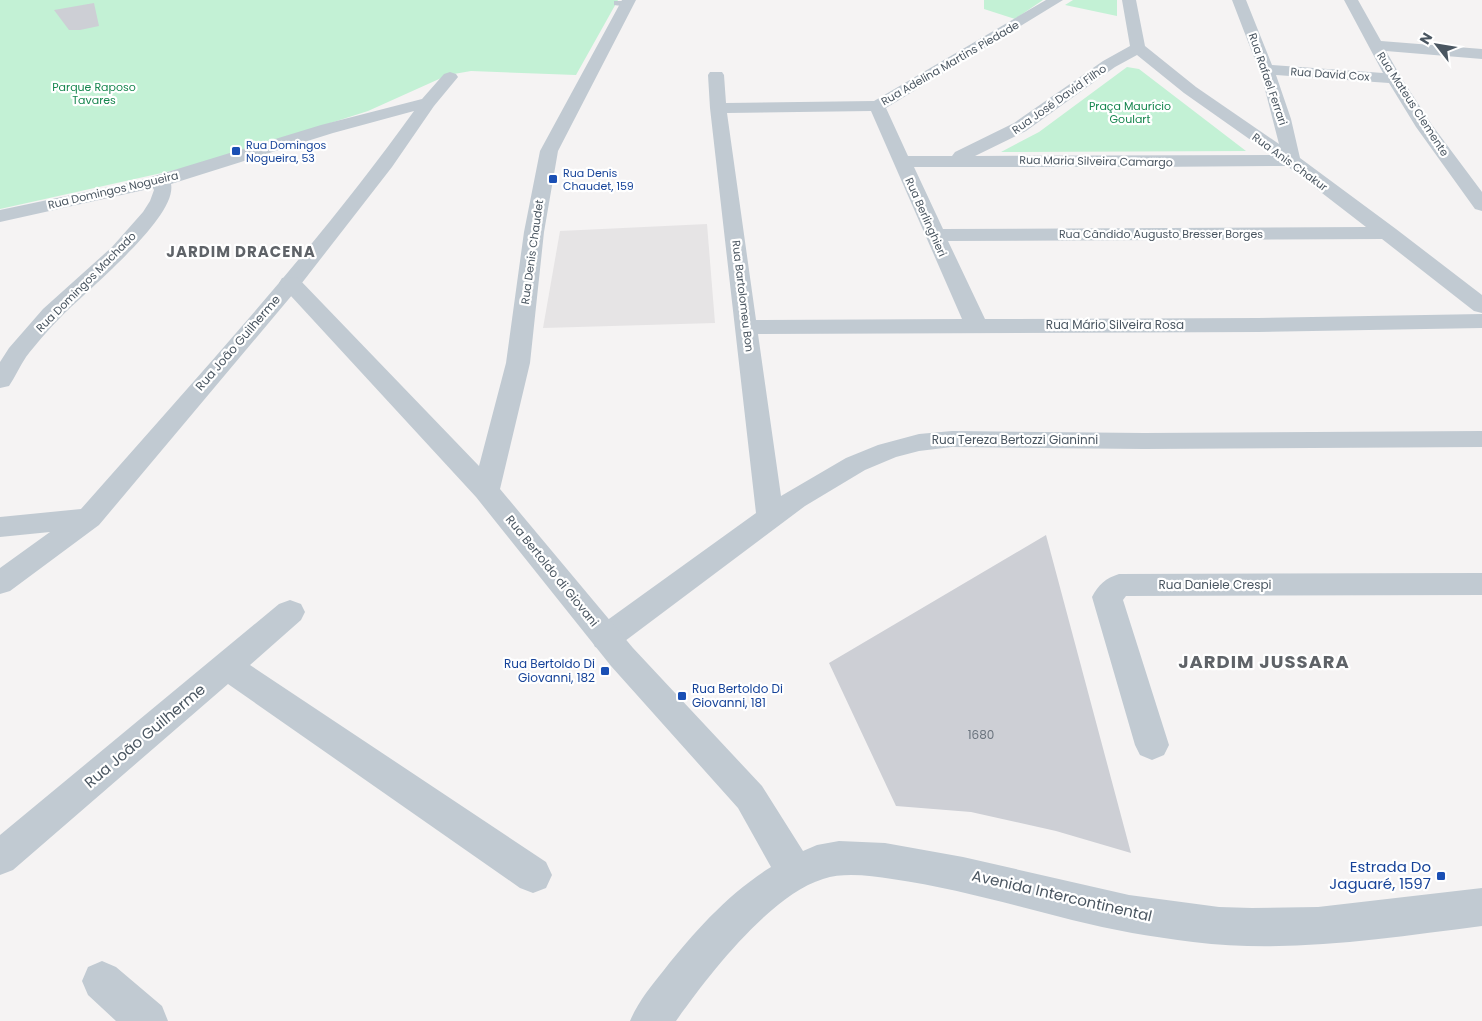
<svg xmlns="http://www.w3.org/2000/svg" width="1482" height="1021" font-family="Poppins,sans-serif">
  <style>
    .education { fill: #e6e4e5 }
    .green { fill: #c3f1d5 }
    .building { fill: #cdcfd5 }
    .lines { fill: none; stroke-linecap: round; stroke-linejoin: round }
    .service { fill: #c1cad2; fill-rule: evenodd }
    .minor { fill: #c1cad2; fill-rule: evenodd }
    .tertiary { fill: #c1cad2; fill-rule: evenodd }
    .transit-dot { fill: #1a4fb4; stroke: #fff; stroke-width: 2 }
    .labels { text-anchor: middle; stroke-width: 4.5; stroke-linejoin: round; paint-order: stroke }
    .far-street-label { font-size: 11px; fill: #4a5661; stroke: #fff }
    .far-park-label { font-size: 11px; fill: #17864f; stroke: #fff }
    .far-transit-label { font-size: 11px; fill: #164399; stroke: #fff; text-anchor: start }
    .street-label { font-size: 12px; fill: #4a5661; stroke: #fff }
    .transit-label { font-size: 12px; fill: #164399; stroke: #fff; text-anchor: end }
    .near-number-label { font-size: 12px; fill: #6b747e }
    .far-district-label { font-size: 15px; font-weight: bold; letter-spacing: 1px; fill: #5f6368; stroke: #fff }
    .near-street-label { font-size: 15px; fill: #4a5661; stroke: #fff }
    .near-transit-label { font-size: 15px; fill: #164399; stroke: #fff; text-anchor: end }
    .district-label { font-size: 18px; font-weight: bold; letter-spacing: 1px; fill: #5f6368; stroke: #fff }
  </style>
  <rect width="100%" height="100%" fill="#f5f3f3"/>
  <path class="education" d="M 707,224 L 715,323 L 543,328 L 560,231 Z"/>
  <path class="green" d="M 0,0 L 618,0 L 576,75 L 471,71 L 448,75 L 368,111 L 202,164 L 0,209 Z
    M 984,0 L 1043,0 L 1015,19 L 984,9 Z
    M 1073,0 L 1117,0 L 1117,16 L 1065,5 Z
    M 1127,67 L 1139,69 L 1246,151 L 1001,152 L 1039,132 Z"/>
  <path class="building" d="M 94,3 L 99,26 L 80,30 L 69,30 L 54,10 Z
    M 1046,535 L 1131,853 L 1056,831 L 971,812 L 896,806 L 829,663 Z"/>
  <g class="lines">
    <path class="service" d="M 614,1 L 627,1 L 631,3 C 628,7 619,6 614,5 Z"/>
    <path class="minor" d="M 1046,0 L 1063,0 L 886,108 L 908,156 L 952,156 L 955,152 L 1014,123 L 1103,61 L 1130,46 L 1122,0 L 1136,0 L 1145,46 L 1196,87 L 1279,144 L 1262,78 L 1232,0 L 1246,0 L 1272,65 L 1383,73 L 1344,0 L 1358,0 L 1381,41 L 1482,49 L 1482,59 L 1386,51 L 1402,79 L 1432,125 L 1482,192 L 1482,211 L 1475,209 L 1416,127 L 1389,83 L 1276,75 L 1291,119 L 1300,158 L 1396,229 L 1482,295 L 1482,313 L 1474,311 L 1382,239 L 948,241 L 985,319 L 1258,318 L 1482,314 L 1482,328 L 1258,332 L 758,334 L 781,496 L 846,458 L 878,445 L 919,434 L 952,431 L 1144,433 L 1482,431 L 1482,447 L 1144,449 L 952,447 L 919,451 L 896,457 L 865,470 L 805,506 L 617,647 L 606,650 L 595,647 L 591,638 L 595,629 L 756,513 L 710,108 L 708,75 L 710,72 L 722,72 L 724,75 L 726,103 L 874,101 ZM 1137,55 L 1184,93 L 1272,155 L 975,156 L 1026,131 L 1115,67 ZM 871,111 L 962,319 L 756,320 L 727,113 ZM 1287,166 L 1366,227 L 943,229 L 914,167 L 1146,167 Z
      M 450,72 L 456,74 L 458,77 L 434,106 L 392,167 L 298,288 L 99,525 L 10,591 L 0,594 L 0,568 L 50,532 L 0,537 L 0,517 L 81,509 C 195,379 313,252 414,111 L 333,133 L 171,184 C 178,218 83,293 59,319 C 48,330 36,344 26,357 C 20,366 15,377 9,386 L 0,388 L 0,362 L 9,348 L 43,309 L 112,247 L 143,212 L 150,201 L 154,190 L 153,188 L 0,222 L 0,210 L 138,181 L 321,125 L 422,99 L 444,74 Z
      M 1482,573 L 1482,595 L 1126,596 L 1123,600 L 1169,745 L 1164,755 L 1152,760 L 1140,755 L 1135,745 L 1092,597 C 1098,585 1106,578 1119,574 Z
      M 290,600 L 301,604 L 305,612 L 301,620 L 250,665 L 546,862 L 552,875 L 546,888 L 533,893 L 520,888 L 228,684 L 13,870 L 0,875 L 0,835 L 279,604 Z
      M 102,961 L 116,967 L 162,1006 L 168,1021 L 116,1021 L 88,995 L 82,981 L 88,967 Z"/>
    <path class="tertiary" d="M 622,0 L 636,0 L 558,151 L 544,232 L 530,363 L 500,489 L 633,648 L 762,786 L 803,851 L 817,845 L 839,841 L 885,843 L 963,857 L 1129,895 L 1219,907 L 1252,908 L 1318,907 L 1482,888 L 1482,926 C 1386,938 1290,954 1193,942 C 1152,937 1112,930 1072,920 C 1013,905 954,888 892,879 C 870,876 845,872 823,879 C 770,895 707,977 676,1021 L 630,1021 C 638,1002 651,986 664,970 C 695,931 729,893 771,867 L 738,808 L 611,666 L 476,497 L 279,283 L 282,278 L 290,277 L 298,278 L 479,466 L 506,363 L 524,232 L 540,151 Z"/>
  </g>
  <g class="transit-dot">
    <rect x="231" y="146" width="10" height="10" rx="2.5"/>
    <rect x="548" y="174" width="10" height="10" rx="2.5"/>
    <rect x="600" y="666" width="10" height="10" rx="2.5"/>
    <rect x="677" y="691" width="10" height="10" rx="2.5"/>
    <rect x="1436" y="871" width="10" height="10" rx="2.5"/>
  </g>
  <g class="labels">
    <g class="far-street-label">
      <text transform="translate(950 63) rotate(-30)" y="4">Rua Adelina Martins Piedade</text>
      <text transform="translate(1330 74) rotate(4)" y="4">Rua David Cox</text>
      <text transform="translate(1268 79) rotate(71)" y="4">Rua Rafael Ferrari</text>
      <text transform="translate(1059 99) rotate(-35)" y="4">Rua José David Filho</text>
      <text transform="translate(1413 104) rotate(57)" y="4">Rua Mateus Clemente</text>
      <text transform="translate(1096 161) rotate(1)" y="4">Rua Maria Silveira Camargo</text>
      <text transform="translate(1290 162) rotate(36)" y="4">Rua Anis Chakur</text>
      <text transform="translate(113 190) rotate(-13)" y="4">Rua Domingos Nogueira</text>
      <text transform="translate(926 217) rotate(66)" y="4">Rua Berlinghieri</text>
      <text x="1161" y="238">Rua Cândido Augusto Bresser Borges</text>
      <text transform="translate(532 252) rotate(-82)" y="4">Rua Denis Chaudet</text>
      <text transform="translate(86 282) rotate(-45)" y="4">Rua Domingos Machado</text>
      <text transform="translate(743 296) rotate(83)" y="4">Rua Bartolomeu Bon</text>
    </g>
    <g class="far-park-label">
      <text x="94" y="91">Parque Raposo<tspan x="94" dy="13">Tavares</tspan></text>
      <text x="1130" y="110">Praça Maurício<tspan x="1130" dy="13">Goulart</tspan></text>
    </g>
    <g class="far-transit-label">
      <text x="246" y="149">Rua Domingos<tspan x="246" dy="13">Nogueira, 53</tspan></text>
      <text x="563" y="177">Rua Denis<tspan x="563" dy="13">Chaudet, 159</tspan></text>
    </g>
    <g class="street-label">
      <text x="1115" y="329">Rua Mário Silveira Rosa</text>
      <text transform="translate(238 343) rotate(-49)" y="4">Rua João Guilherme</text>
      <text x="1015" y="444">Rua Tereza Bertozzi Gianinni</text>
      <text transform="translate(552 571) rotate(51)" y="4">Rua Bertoldo di Giovani</text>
      <text x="1215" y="589">Rua Daniele Crespi</text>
    </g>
    <g class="transit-label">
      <text x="595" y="668">Rua Bertoldo Di<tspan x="595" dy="14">Giovanni, 182</tspan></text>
      <text x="692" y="693" text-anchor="start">Rua Bertoldo Di<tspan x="692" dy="14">Giovanni, 181</tspan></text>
    </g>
    <g class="near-number-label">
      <text x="981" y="739">1680</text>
    </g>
    <g class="far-district-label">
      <text x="241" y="257">JARDIM DRACENA</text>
    </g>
    <g class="near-street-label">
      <text transform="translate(145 736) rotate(-40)" y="5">Rua João Guilherme</text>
      <text transform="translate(1062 896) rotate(13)" y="5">Avenida Intercontinental</text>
    </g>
    <g class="near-transit-label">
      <text x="1431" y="872">Estrada Do<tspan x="1431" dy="17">Jaguaré, 1597</tspan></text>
    </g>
    <g class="district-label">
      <text x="1264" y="668">JARDIM JUSSARA</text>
    </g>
  </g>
  <g transform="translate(1437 45) rotate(301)" stroke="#ffffff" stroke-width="4" paint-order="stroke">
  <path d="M0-4L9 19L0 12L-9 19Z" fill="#4a5661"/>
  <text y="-8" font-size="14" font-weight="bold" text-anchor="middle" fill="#4a5661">N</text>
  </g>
</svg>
